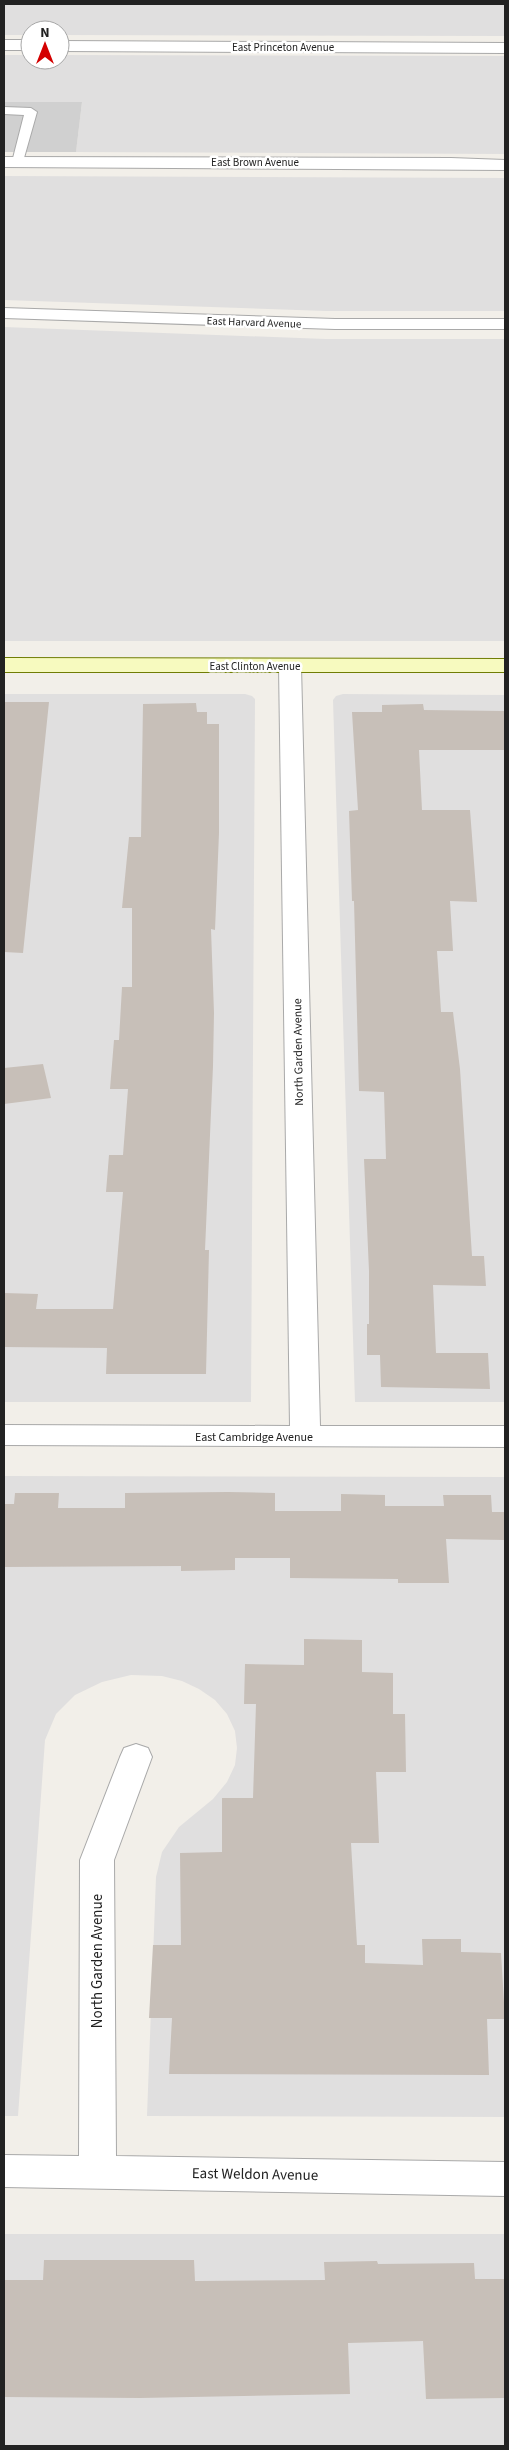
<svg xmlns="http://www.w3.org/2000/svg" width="509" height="2450" font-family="'Source Sans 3',sans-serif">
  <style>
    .residential { fill: #e0dfdf }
    .religious { fill: #d0d0d0 }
    .building { fill: #c7bfb8 }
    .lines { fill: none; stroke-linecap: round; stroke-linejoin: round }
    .service-casing { stroke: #a9a9a9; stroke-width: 2 }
    .minor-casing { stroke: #a9a9a9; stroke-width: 2 }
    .secondary-casing { stroke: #707d05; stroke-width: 2 }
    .service { fill: #fff; fill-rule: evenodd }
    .minor { fill: #fff; fill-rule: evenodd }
    .secondary { fill: #f7fabf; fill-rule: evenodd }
    .labels { text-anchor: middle; stroke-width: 5; stroke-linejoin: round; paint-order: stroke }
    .far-street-label { font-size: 11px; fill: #222; stroke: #fff }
    .street-label { font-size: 12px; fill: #222; stroke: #fff }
    .near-street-label { font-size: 15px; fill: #222; stroke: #fff }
  </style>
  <rect width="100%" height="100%" fill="#f2efe9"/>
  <path class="residential" d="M 4,4 L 505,4 L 505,36 L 60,35 L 60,30 L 30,30 L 30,35 L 4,35 Z
    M 4,55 L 30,55 L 30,60 L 60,60 L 60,55 L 505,56 L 505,154 L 76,152 L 82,102 L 4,102 Z
    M 4,176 L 505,178 L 505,311 L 326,311 L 4,300 Z
    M 4,327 L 326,339 L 505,339 L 505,641 L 4,641 Z
    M 4,694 L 245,694 L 252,696 L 255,699 L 251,1402 L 4,1402 Z
    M 343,694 L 505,695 L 505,1402 L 355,1402 L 333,700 L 336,696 Z
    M 4,1476 L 505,1477 L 505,2117 L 147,2116 L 156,1877 L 162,1852 L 179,1827 L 213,1799 L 227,1782 L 235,1765 L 237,1748 L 235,1731 L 227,1714 L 215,1700 L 199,1689 L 182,1681 L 162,1676 L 131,1675 L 102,1682 L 75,1695 L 56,1714 L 45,1740 L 18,2116 L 4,2116 Z
    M 4,2234 L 505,2234 L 505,2446 L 4,2446 Z"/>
  <path class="religious" d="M 4,102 L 82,102 L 76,152 L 4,152 Z"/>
  <path class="building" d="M 4,702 L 49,702 L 23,953 L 4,952 Z
    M 196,703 L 197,712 L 207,712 L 207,724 L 219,724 L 219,833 L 215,930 L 211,929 L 214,1013 L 213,1066 L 205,1250 L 209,1250 L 206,1374 L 106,1374 L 107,1348 L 4,1347 L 4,1293 L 38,1294 L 36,1309 L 113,1309 L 123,1192 L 106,1192 L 109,1155 L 123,1155 L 128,1089 L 110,1089 L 114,1040 L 119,1040 L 122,987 L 132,987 L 132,908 L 122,908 L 129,837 L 141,837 L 143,704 Z
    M 423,704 L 424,710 L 505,711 L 505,750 L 419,750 L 422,810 L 470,810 L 477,902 L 450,901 L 453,951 L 437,951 L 441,1012 L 453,1012 L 460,1069 L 472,1256 L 484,1256 L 486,1286 L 433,1285 L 436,1353 L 488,1353 L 490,1389 L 381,1387 L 380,1355 L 367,1355 L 367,1324 L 369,1324 L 369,1271 L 364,1159 L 386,1159 L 384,1092 L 359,1091 L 354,901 L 352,901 L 349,811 L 358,810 L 352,712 L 382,712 L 382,705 Z
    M 43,1064 L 51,1098 L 4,1104 L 4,1068 Z
    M 228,1492 L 275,1493 L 275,1511 L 341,1511 L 341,1494 L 385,1495 L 385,1506 L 444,1506 L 443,1495 L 491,1495 L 492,1512 L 505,1512 L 505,1540 L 446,1539 L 449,1583 L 398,1583 L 398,1579 L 290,1578 L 290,1558 L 235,1558 L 235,1570 L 181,1571 L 181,1566 L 4,1567 L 4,1504 L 14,1504 L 15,1493 L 59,1493 L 58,1508 L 125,1508 L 125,1493 Z
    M 304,1639 L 362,1640 L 362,1672 L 393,1673 L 393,1714 L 405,1714 L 406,1772 L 376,1772 L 379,1843 L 351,1843 L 357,1945 L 365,1945 L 365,1963 L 423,1965 L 422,1939 L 461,1939 L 461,1952 L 501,1953 L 505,2019 L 487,2019 L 489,2075 L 169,2074 L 172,2018 L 149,2018 L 153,1945 L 181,1945 L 180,1853 L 222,1852 L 222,1798 L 253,1798 L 256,1704 L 244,1704 L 245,1664 L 304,1665 Z
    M 44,2260 L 194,2260 L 195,2281 L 325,2280 L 324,2262 L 377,2261 L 378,2264 L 474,2263 L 475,2279 L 505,2279 L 505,2398 L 426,2399 L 423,2341 L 348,2343 L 350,2394 L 140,2398 L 4,2397 L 4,2280 L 43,2280 Z"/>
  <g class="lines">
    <g class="service-casing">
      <path id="service" d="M 4,107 L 31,108 L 37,112 L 22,165 L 18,166 L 12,162 L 24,115 L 4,114 Z"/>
    </g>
    <g class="minor-casing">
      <path id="minor" d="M 4,40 L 30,40 L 30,50 L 4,50 Z
        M 60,41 L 505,43 L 505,53 L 60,51 Z
        M 4,157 L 451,158 L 505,160 L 505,170 L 4,167 Z
        M 4,308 L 335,319 L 505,319 L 505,329 L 335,329 L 4,318 Z
        M 290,659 L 298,661 L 301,666 L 320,1426 L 505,1426 L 505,1447 L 4,1445 L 4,1425 L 290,1426 L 279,666 L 282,661 Z
        M 136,1744 L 148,1748 L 152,1757 L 114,1860 L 116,2156 L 505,2162 L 505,2196 L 4,2187 L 4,2155 L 79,2156 L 80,1860 L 120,1757 L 124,1748 Z"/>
    </g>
    <g class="secondary-casing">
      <path id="secondary" d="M 4,658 L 505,659 L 505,672 L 4,672 Z"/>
    </g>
    <use href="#service" class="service"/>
    <use href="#minor" class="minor"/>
    <use href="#secondary" class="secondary"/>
  </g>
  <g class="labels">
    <g class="far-street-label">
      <text x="283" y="51">East Princeton Avenue</text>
      <text x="255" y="166">East Brown Avenue</text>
      <text transform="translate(254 322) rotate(2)" y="4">East Harvard Avenue</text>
      <text x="255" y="670">East Clinton Avenue</text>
    </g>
    <g class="street-label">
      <text transform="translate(298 1052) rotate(-91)" y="4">North Garden Avenue</text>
      <text x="254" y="1441">East Cambridge Avenue</text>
    </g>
    <g class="near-street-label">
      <text transform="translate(97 1961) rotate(-90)" y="5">North Garden Avenue</text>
      <text transform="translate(255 2174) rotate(1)" y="5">East Weldon Avenue</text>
    </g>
  </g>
  <rect width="509" height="2450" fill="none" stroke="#222222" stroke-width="10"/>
  <g transform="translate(45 45)"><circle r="24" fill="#ffffff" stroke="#a7a7a7"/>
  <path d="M0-4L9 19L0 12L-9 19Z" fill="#d40000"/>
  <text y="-8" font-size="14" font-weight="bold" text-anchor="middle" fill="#222222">N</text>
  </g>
</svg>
